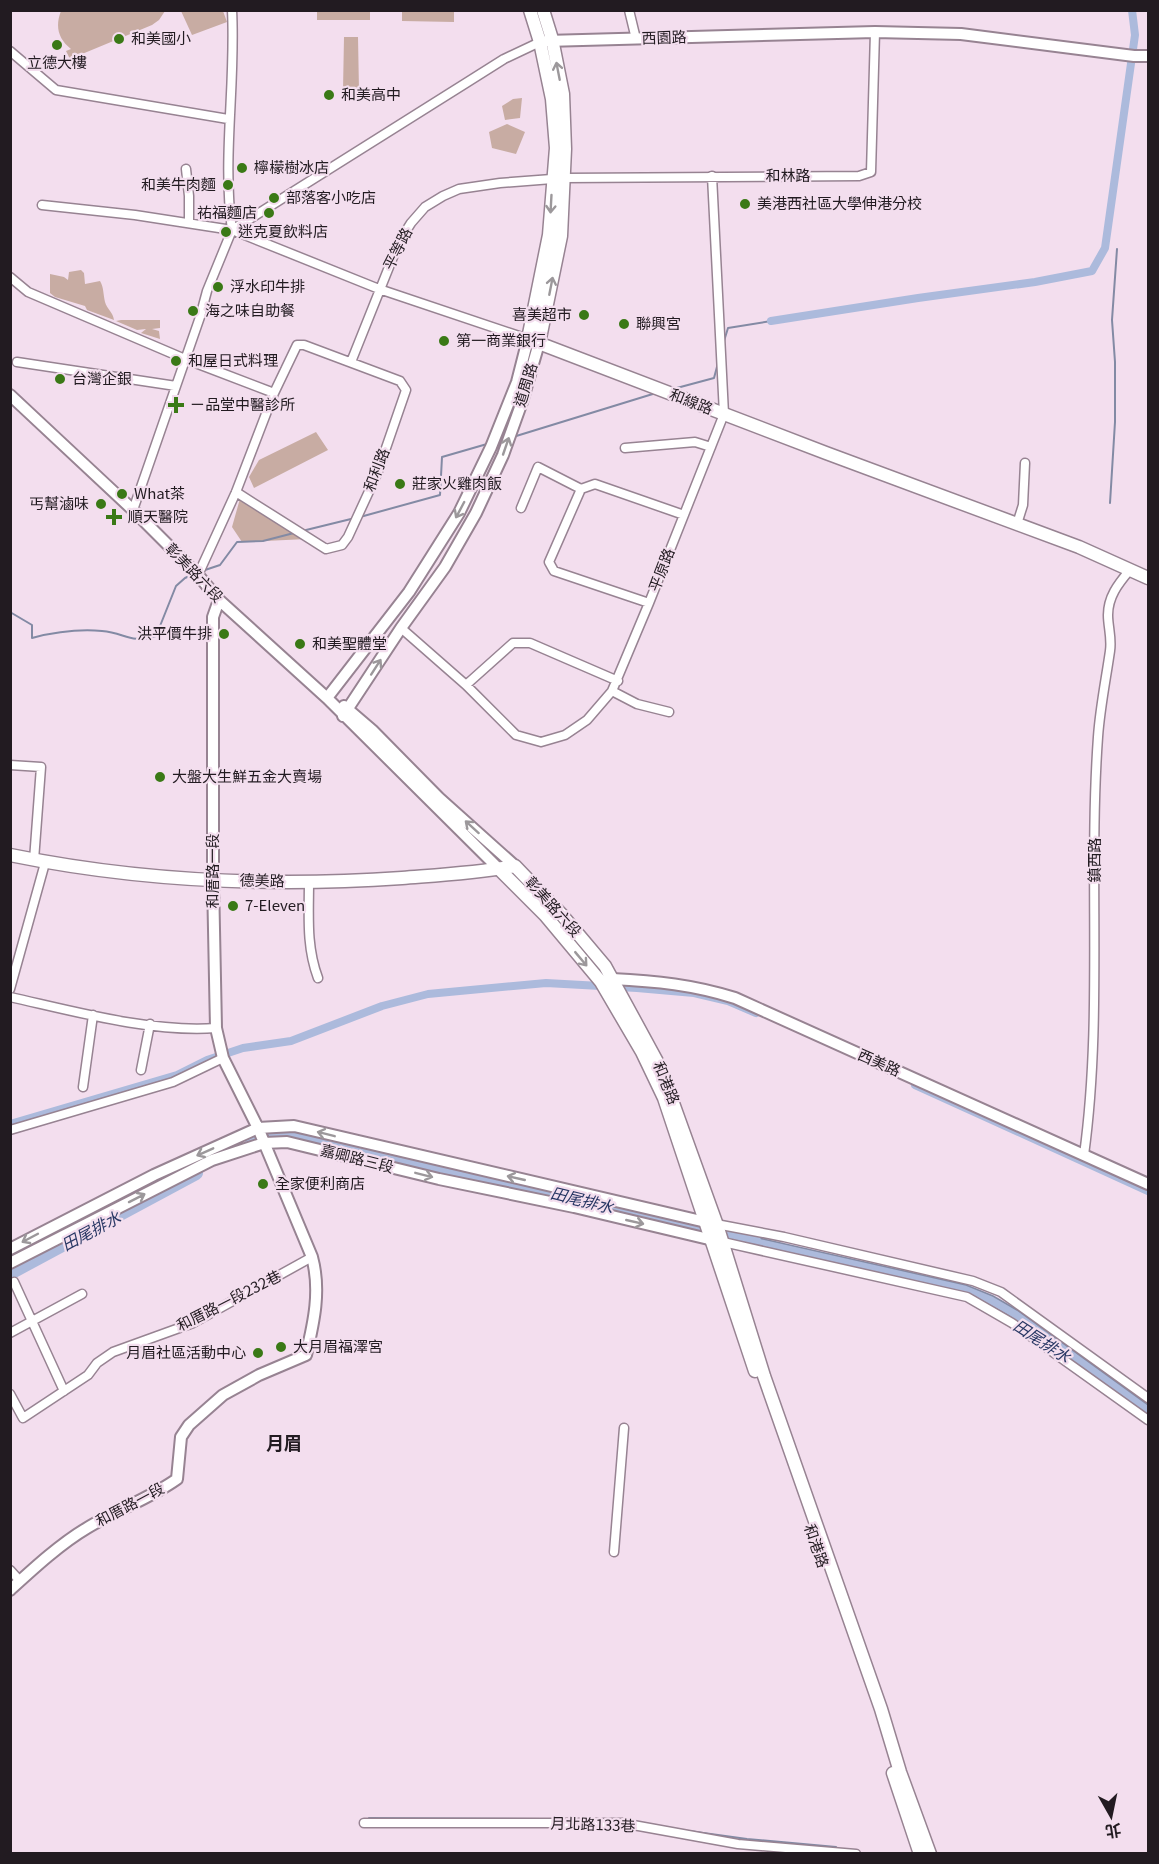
<svg xmlns="http://www.w3.org/2000/svg" width="1159" height="1864" font-family="Georgia,'Noto Sans TC',serif">
  <style>
    .green { fill: #c8aca3 }
    .water { fill: #acbadc; stroke: #838aa4; stroke-width: 1.5 }
    .lines { fill: none; stroke-linecap: round; stroke-linejoin: round }
    .stream { stroke: #838aa4; stroke-width: 2 }
    .canal { stroke: #acbadc; stroke-width: 8 }
    .river { stroke: #acbadc; stroke-width: 14 }
    .minor-casing { stroke: #978392; stroke-width: 11 }
    .tertiary-casing { stroke: #978392; stroke-width: 14 }
    .secondary-casing { stroke: #978392; stroke-width: 15 }
    .minor { stroke: #fff; stroke-width: 8 }
    .tertiary { stroke: #fff; stroke-width: 10 }
    .secondary { stroke: #fff; stroke-width: 12 }
    .oneway { stroke: #9c989b }
    .poi-dot { fill: #3a7916; stroke: #f3deee; stroke-width: 2 }
    .labels { text-anchor: middle; stroke-width: 4.5; stroke-linejoin: round; paint-order: stroke }
    .street-label { font-size: 15px; fill: #221b21; stroke: #f3deee }
    .poi-label { font-size: 15px; fill: #221b21; stroke: #f3deee; text-anchor: start }
    .water-label { font-size: 16px; font-style: italic; fill: #283764; stroke: #f3deee }
    .quarter-label { font-size: 18px; font-weight: bold; fill: #221b21; stroke: #f3deee }
  </style>
  <rect width="100%" height="100%" fill="#f3deee"/>
  <path class="green" d="M 61,11 L 61,10 L 165,11 L 159,20 L 152,25 L 70,59 L 66,51 L 71,49 C 58,39 55,26 61,11 Z
    M 181,11 L 223,11 L 227,22 L 192,35 Z
    M 317,11 L 370,11 L 370,20 L 317,20 Z
    M 402,11 L 454,11 L 454,22 L 402,21 Z
    M 344,37 L 358,37 L 359,91 L 343,90 Z
    M 522,98 L 520,118 L 505,120 L 502,106 L 513,99 Z
    M 507,124 L 525,132 L 516,154 L 492,148 L 489,132 Z
    M 81,270 L 84,273 L 85,284 L 100,281 C 104,288 103,294 105,302 C 107,309 113,312 114,320 L 87,310 L 85,306 L 55,297 L 50,293 L 50,274 L 64,277 L 68,280 L 69,272 Z
    M 121,320 L 160,320 L 160,328 L 152,329 L 159,331 L 160,339 L 141,333 L 146,329 L 137,330 L 116,321 Z
    M 316,432 L 328,450 L 254,488 L 249,477 L 259,460 Z
    M 241,495 L 307,539 L 242,542 L 232,527 Z"/>
  <path class="water" d="M 737,1233 L 966,1285 L 993,1296 L 1017,1310 L 1148,1405 L 1148,1415 L 1009,1316 L 975,1297 L 740,1243 Z"/>
  <g class="lines">
    <path class="stream" d="M 724,341 L 728,328 L 771,321
      M 673,389 L 714,378 L 718,363
      M 513,437 L 656,393
      M 1110,503 L 1115,422 L 1115,362 L 1112,320 L 1117,249
      M 360,517 L 440,495 L 442,457 L 487,444
      M 302,531 L 355,518
      M 202,571 L 220,565 L 237,542 L 263,541 L 294,533
      M 10,612 L 32,625 L 32,638 C 55,632 79,629 102,631 C 126,633 129,644 156,636 L 176,586 L 185,578 L 194,574
      M 369,1818 L 543,1819
      M 689,1831 L 747,1839 L 836,1847"/>
    <path class="canal" d="M 771,321 L 918,298 L 1035,282 L 1092,271 L 1105,248 L 1135,35 L 1132,10
      M 915,1085 L 1148,1191
      M 10,1124 L 177,1075 L 207,1060 L 243,1048 L 291,1041 L 382,1006 L 428,994 L 546,983 L 637,988 L 694,993 L 728,1001 L 756,1013"/>
    <path class="river" d="M 251,1145 L 274,1134 L 315,1141 L 537,1189 L 754,1241
      M 10,1273 L 196,1173"/>
    <g class="minor-casing">
      <path id="minor" d="M 629,10 L 636,39
        M 10,51 L 56,90 L 228,119
        M 186,169 L 189,196 L 189,223
        M 42,205 L 135,215 L 232,230 L 379,289 L 528,339
        M 232,230 L 466,83 L 504,59 L 540,42
        M 232,230 C 222,157 236,83 232,10
        M 10,277 L 28,292 L 185,359 L 274,393
        M 17,362 L 176,386
        M 351,362 L 399,242 L 411,223 L 425,207 L 443,196 L 459,189 L 500,183 L 565,178 L 859,176 L 871,172 L 875,32
        M 625,448 L 695,442 L 711,447
        M 521,508 L 538,467 L 581,489
        M 133,510 L 200,317 L 207,291 L 232,230
        M 1017,524 L 1023,505 L 1025,463
        M 198,575 L 236,492 L 274,393 L 297,345 L 304,345 L 400,381 L 406,390 L 377,474 L 348,537 L 342,545 L 326,549 L 236,492
        M 649,603 L 554,571 L 549,562 L 581,489 L 595,484 L 684,515
        M 401,628 L 466,685 L 516,735 L 541,742 L 565,735 L 587,720 L 612,691 L 649,603 L 724,414 L 712,176
        M 466,685 L 513,643 L 530,643 L 618,681
        M 612,691 L 637,704 L 669,712
        M 10,765 L 41,767 L 34,860
        M 309,881 C 309,915 306,946 318,978
        M 10,989 L 45,863
        M 10,997 C 73,1011 152,1033 216,1028
        M 141,1070 L 150,1024
        M 83,1087 L 93,1015
        M 10,1130 L 173,1082 L 223,1058
        M 1084,1155 C 1103,1016 1088,876 1098,737 C 1100,708 1106,679 1110,651 C 1112,638 1108,627 1108,615 C 1108,597 1118,584 1129,571
        M 716,1224 L 784,1237 L 973,1281 L 1001,1292 L 1148,1398
        M 723,1242 L 967,1297 L 1012,1323 L 1148,1420
        M 14,1282 L 64,1391
        M 10,1333 L 82,1294
        M 10,1394 L 23,1418 L 88,1375 L 97,1363 L 113,1352 L 193,1323 L 312,1257
        M 614,1552 L 624,1428
        M 10,1570 L 20,1581
        M 364,1823 L 622,1823 L 738,1844 L 856,1854"/>
    </g>
    <g class="tertiary-casing">
      <path id="tertiary" d="M 546,41 L 875,32 L 961,34 L 1134,56 L 1148,56
        M 10,395 L 133,510 L 198,575 L 219,600 L 327,698 L 499,869
        M 327,698 L 409,592 L 459,513 L 491,447 L 517,382 L 528,339
        M 344,706 L 372,730 L 439,798 L 515,866
        M 343,716 L 401,628 L 445,567 L 476,513 L 503,455 L 522,402 L 539,343
        M 606,981 L 612,979 C 656,981 694,985 735,998 L 1148,1184
        M 10,1249 L 154,1175 L 258,1128 L 294,1126 L 710,1223
        M 10,1263 L 212,1160 L 264,1143 L 287,1142 L 439,1179 L 574,1207 L 717,1241
        M 10,1590 C 33,1569 60,1544 87,1528 C 116,1510 149,1499 177,1479 L 181,1437 L 189,1425 L 223,1395 L 259,1375 L 306,1355 C 314,1322 321,1290 312,1257 L 258,1128 L 223,1058 L 216,1028 L 213,880 L 213,617 L 219,600"/>
    </g>
    <g class="secondary-casing">
      <path id="secondary" d="M 530,10 L 540,42 L 552,99 L 556,148 L 549,235 L 528,339 L 826,453 L 1079,547 L 1148,578
        M 539,343 L 561,236 L 565,149 L 563,94 L 552,39 L 543,10
        M 10,855 C 138,881 272,887 402,878 C 440,875 478,873 515,866 L 562,915 L 605,966 L 660,1067 L 718,1228 L 764,1376 L 881,1709 L 900,1772 L 930,1854
        M 499,869 L 545,915 L 601,982 L 642,1052 L 664,1098 L 755,1371
        M 893,1773 L 920,1854"/>
    </g>
    <use href="#minor" class="minor"/>
    <use href="#tertiary" class="tertiary"/>
    <use href="#secondary" class="secondary"/>
  </g>
  <defs><path id="oneway-shaft" d="M-6 0H5M1.5-3L5.5 0L1.5 3" fill="none" stroke-width="1.6" stroke-linecap="round" stroke-linejoin="round" transform="scale(1.5)"/></defs>
  <g class="oneway">
    <use href="#oneway-shaft" transform="translate(558 71) rotate(-101)"/>
    <use href="#oneway-shaft" transform="translate(551 204) rotate(93)"/>
    <use href="#oneway-shaft" transform="translate(551 286) rotate(-79)"/>
    <use href="#oneway-shaft" transform="translate(506 446) rotate(-71)"/>
    <use href="#oneway-shaft" transform="translate(460 510) rotate(118)"/>
    <use href="#oneway-shaft" transform="translate(376 667) rotate(-57)"/>
    <use href="#oneway-shaft" transform="translate(472 827) rotate(-138)"/>
    <use href="#oneway-shaft" transform="translate(581 959) rotate(50)"/>
    <use href="#oneway-shaft" transform="translate(326 1134) rotate(-166)"/>
    <use href="#oneway-shaft" transform="translate(205 1152) rotate(156)"/>
    <use href="#oneway-shaft" transform="translate(424 1175) rotate(14)"/>
    <use href="#oneway-shaft" transform="translate(516 1178) rotate(-167)"/>
    <use href="#oneway-shaft" transform="translate(137 1198) rotate(-27)"/>
    <use href="#oneway-shaft" transform="translate(635 1222) rotate(13)"/>
    <use href="#oneway-shaft" transform="translate(30 1238) rotate(152)"/>
  </g>
  <g class="poi-dot">
    <circle cx="119" cy="39" r="6"/>
    <circle cx="57" cy="45" r="6"/>
    <circle cx="329" cy="95" r="6"/>
    <circle cx="242" cy="168" r="6"/>
    <circle cx="228" cy="185" r="6"/>
    <circle cx="274" cy="198" r="6"/>
    <circle cx="745" cy="204" r="6"/>
    <circle cx="269" cy="213" r="6"/>
    <circle cx="226" cy="232" r="6"/>
    <circle cx="218" cy="287" r="6"/>
    <circle cx="193" cy="311" r="6"/>
    <circle cx="584" cy="315" r="6"/>
    <circle cx="624" cy="324" r="6"/>
    <circle cx="444" cy="341" r="6"/>
    <circle cx="176" cy="361" r="6"/>
    <circle cx="60" cy="379" r="6"/>
    <path d="M173 396h6v6h6v6h-6v6h-6v-6h-6v-6h6z"/>
    <circle cx="400" cy="484" r="6"/>
    <circle cx="122" cy="494" r="6"/>
    <circle cx="101" cy="504" r="6"/>
    <path d="M111 508h6v6h6v6h-6v6h-6v-6h-6v-6h6z"/>
    <circle cx="224" cy="634" r="6"/>
    <circle cx="300" cy="644" r="6"/>
    <circle cx="160" cy="777" r="6"/>
    <circle cx="233" cy="906" r="6"/>
    <circle cx="263" cy="1184" r="6"/>
    <circle cx="281" cy="1347" r="6"/>
    <circle cx="258" cy="1353" r="6"/>
  </g>
  <g class="labels">
    <g class="street-label">
      <text transform="translate(664 38) rotate(-2)" y="5">西園路</text>
      <text x="788" y="181">和林路</text>
      <text transform="translate(398 249) rotate(-63)" y="5">平等路</text>
      <text transform="translate(526 385) rotate(-73)" y="5">道周路</text>
      <text transform="translate(691 402) rotate(21)" y="5">和線路</text>
      <text transform="translate(377 470) rotate(-69)" y="5">和利路</text>
      <text transform="translate(662 570) rotate(-69)" y="5">平原路</text>
      <text transform="translate(194 573) rotate(46)" y="5">彰美路六段</text>
      <text transform="translate(1095 860) rotate(-90)" y="5">鎮西路</text>
      <text transform="translate(213 871) rotate(-90)" y="5">和厝路一段</text>
      <text transform="translate(262 881) rotate(1)" y="5">德美路</text>
      <text transform="translate(553 907) rotate(48)" y="5">彰美路六段</text>
      <text transform="translate(879 1063) rotate(24)" y="5">西美路</text>
      <text transform="translate(666 1083) rotate(68)" y="5">和港路</text>
      <text transform="translate(357 1159) rotate(14)" y="5">嘉卿路三段</text>
      <text transform="translate(229 1301) rotate(-27)" y="5">和厝路一段232巷</text>
      <text transform="translate(130 1505) rotate(-28)" y="5">和厝路一段</text>
      <text transform="translate(816 1546) rotate(71)" y="5">和港路</text>
      <text transform="translate(593 1825) rotate(2)" y="5">月北路133巷</text>
    </g>
    <g class="poi-label">
      <text x="131" y="44">和美國小</text>
      <text x="57" y="68" text-anchor="middle">立德大樓</text>
      <text x="341" y="100">和美高中</text>
      <text x="254" y="173">檸檬樹冰店</text>
      <text x="216" y="190" text-anchor="end">和美牛肉麵</text>
      <text x="286" y="203">部落客小吃店</text>
      <text x="757" y="209">美港西社區大學伸港分校</text>
      <text x="257" y="218" text-anchor="end">祐福麵店</text>
      <text x="238" y="237">迷克夏飲料店</text>
      <text x="230" y="292">浮水印牛排</text>
      <text x="205" y="316">海之味自助餐</text>
      <text x="572" y="320" text-anchor="end">喜美超市</text>
      <text x="636" y="329">聯興宮</text>
      <text x="456" y="346">第一商業銀行</text>
      <text x="188" y="366">和屋日式料理</text>
      <text x="72" y="384">台灣企銀</text>
      <text x="190" y="410">ㄧ品堂中醫診所</text>
      <text x="412" y="489">莊家火雞肉飯</text>
      <text x="134" y="499">What茶</text>
      <text x="89" y="509" text-anchor="end">丐幫滷味</text>
      <text x="128" y="522">順天醫院</text>
      <text x="212" y="639" text-anchor="end">洪平價牛排</text>
      <text x="312" y="649">和美聖體堂</text>
      <text x="172" y="782">大盤大生鮮五金大賣場</text>
      <text x="245" y="911">7-Eleven</text>
      <text x="275" y="1189">全家便利商店</text>
      <text x="293" y="1352">大月眉福澤宮</text>
      <text x="246" y="1358" text-anchor="end">月眉社區活動中心</text>
    </g>
    <g class="water-label">
      <text transform="translate(582 1200) rotate(14)" y="6">田尾排水</text>
      <text transform="translate(91 1231) rotate(-28)" y="6">田尾排水</text>
      <text transform="translate(1042 1341) rotate(33)" y="6">田尾排水</text>
    </g>
    <g class="quarter-label">
      <text x="284" y="1450">月眉</text>
    </g>
  </g>
  <rect width="1159" height="1864" fill="none" stroke="#221b21" stroke-width="24"/>
  <g transform="translate(1111 1816) rotate(171)" stroke="#f3deee" stroke-width="4.5" paint-order="stroke">
  <path d="M0-4.5L10 22L0 15L-10 22Z" fill="#221b21"/>
  <text y="-9" font-size="16" font-weight="bold" text-anchor="middle" fill="#221b21">北</text>
  </g>
</svg>
